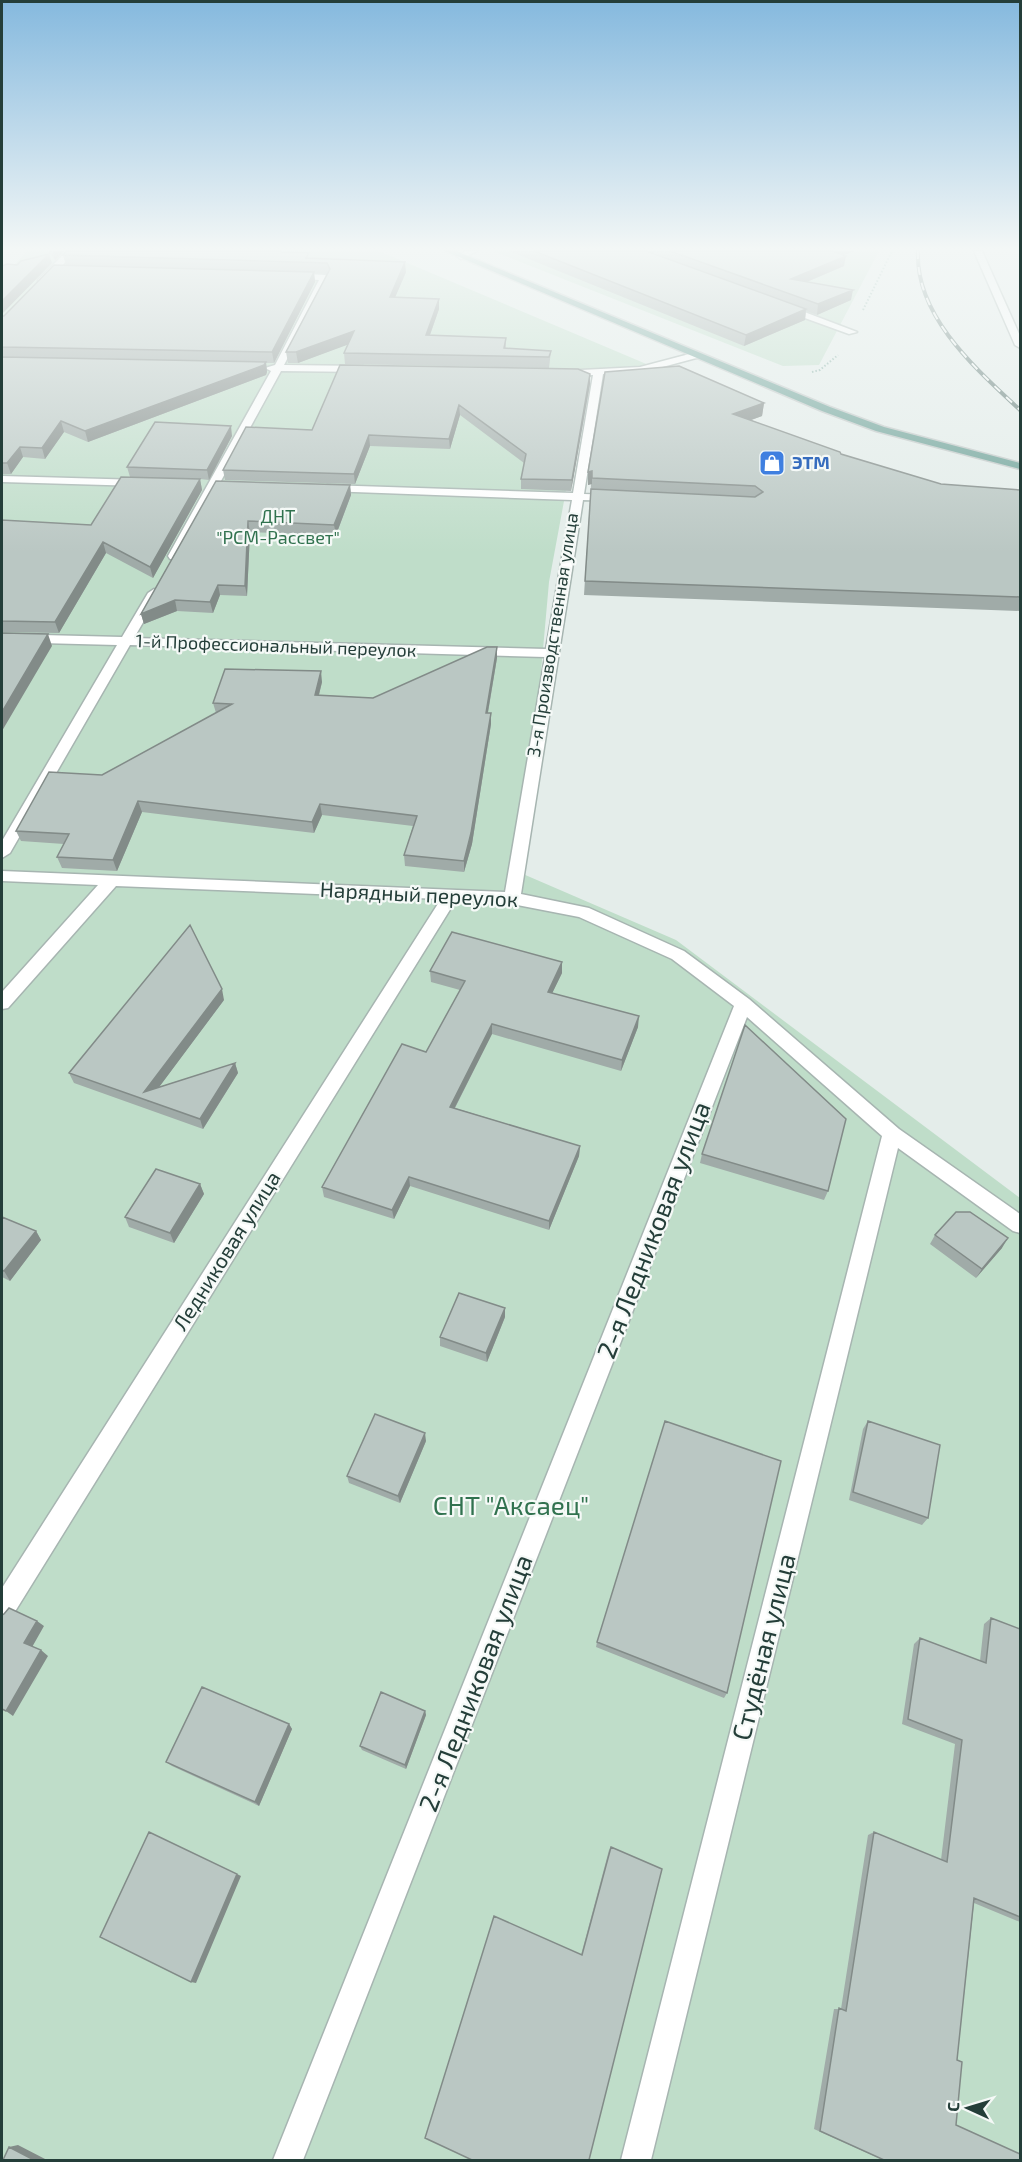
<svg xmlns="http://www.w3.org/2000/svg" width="1022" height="2162" font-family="'Exo 2',sans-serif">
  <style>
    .green { fill: #bfddc9 }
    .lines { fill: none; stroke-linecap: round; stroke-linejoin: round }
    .minor-casing { stroke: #a7b5b1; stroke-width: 3 }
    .major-casing { stroke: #c2c9c8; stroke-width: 3 }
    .path { stroke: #87afa5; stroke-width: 2; stroke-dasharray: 1.5 2; stroke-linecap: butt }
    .minor { fill: #fff; fill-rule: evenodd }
    .major { fill: #6ba096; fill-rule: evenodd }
    .rail-casing { stroke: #5f7974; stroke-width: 4 }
    .rail { stroke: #f5f9f7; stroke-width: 2; stroke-dasharray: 8; stroke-linecap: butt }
    .wall { fill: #a0aba8 }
    .shaded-wall { fill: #828b88 }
    .building { fill: #bac7c3; stroke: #828b88; stroke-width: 1.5 }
    .labels { text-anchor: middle; stroke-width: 4.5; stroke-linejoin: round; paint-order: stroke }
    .far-shop-label { font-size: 18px; font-weight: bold; fill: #366cbe; stroke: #f5f9f7; text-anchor: start }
    .far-park-label { font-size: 18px; fill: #31724f; stroke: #f5f9f7 }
    .far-street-label { font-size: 18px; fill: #243e39; stroke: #f5f9f7 }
    .street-label { font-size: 21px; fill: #243e39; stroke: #f5f9f7 }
    .near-street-label { font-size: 26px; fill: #243e39; stroke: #f5f9f7 }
    .near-park-label { font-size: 26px; fill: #31724f; stroke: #f5f9f7 }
  </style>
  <rect width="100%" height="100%" fill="#e4edea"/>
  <path class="green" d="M 27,251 L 379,251 L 670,374 L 587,377 L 549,582 L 523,874 L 676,940 L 1020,1198 L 1020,2160 L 2,2160 L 2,278 Z
    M 493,251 L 879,251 L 819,365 L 783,366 Z"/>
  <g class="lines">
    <g class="minor-casing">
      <path id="minor" d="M 67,251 L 76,251 L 44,284 L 38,284 L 38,280 Z
        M 466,251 L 477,251 L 461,259 L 457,256 Z
        M 974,251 L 982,251 L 1020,336 L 1020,348 L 1015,345 Z
        M 291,273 L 325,275 L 329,278 L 284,365 L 363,366 L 368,369 L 363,372 L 281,371 L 180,556 L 178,559 L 170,559 L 168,556 L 271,371 L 265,368 L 275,365 L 319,280 L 288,278 L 288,274 Z
        M 780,305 L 786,305 L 857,332 L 849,334 L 780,309 Z
        M 697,352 L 702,355 L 700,357 L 640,373 L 603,374 L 584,494 L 614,495 L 620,498 L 614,501 L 583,500 L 521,894 L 589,908 L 684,951 L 749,999 L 899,1129 L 1020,1214 L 1020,1233 L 1013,1231 L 898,1148 L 651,2160 L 621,2160 L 882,1136 L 747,1017 L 303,2160 L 273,2160 L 734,1006 L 672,959 L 579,917 L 512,904 L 456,900 L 11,1618 L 2,1621 L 2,1588 L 441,899 L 116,886 L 8,1008 L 2,1009 L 2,992 L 98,885 L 2,881 L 2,871 L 505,892 L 545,657 L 130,645 L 10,853 L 2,858 L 2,841 L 117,645 L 2,642 L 2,634 L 122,637 L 148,593 L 154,589 L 160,593 L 134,638 L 546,649 L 572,500 L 327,491 L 321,488 L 327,485 L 573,493 L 593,375 L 564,376 L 559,373 L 561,371 L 640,367 Z
        M 2,476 L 141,480 L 147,483 L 141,486 L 2,482 Z"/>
    </g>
    <g class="major-casing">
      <path id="major" d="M 445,251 L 456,251 L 830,407 L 884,427 L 1020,463 L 1020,469 L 876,431 L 822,411 Z"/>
    </g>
    <path class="path" d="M 863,310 L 892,251
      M 812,372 L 820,370 L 838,355"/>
    <use href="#minor" class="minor"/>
    <use href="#major" class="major"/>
    <g class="rail-casing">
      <path id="rail" d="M 918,251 C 915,316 976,369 1020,410"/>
    </g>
    <use href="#rail" class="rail"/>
  </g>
  <path class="wall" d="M 48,251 L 64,251 L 55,260 Z
    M 509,251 L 854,251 L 844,255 L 844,266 L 807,282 L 851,300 L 817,315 L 806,311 L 805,320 L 744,346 Z
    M 281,252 L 310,258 L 406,272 L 395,297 L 439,299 L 439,309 L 430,335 L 506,338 L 506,348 L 551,351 L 549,368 L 345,364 L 344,353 L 348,344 L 298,363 L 288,363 L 286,352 L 327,274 L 314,273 L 315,282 L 274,363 L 266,363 L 267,372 L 266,375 L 88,442 L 64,432 L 45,459 L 23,457 L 11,474 L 2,474 L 2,316 L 4,316 L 66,265 L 63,255 Z
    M 590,384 L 571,491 L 521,489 L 521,479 L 524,463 L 460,415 L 450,449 L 370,446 L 355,484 L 225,480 L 223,470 L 312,430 Z
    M 764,403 L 762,416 L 751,420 L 841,454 L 941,484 L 1020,490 L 1020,611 L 584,595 L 591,484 L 588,485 L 588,472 Z
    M 232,436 L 209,480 L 200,479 L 202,490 L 153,578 L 106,553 L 59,633 L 2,632 L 2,520 L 91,525 L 130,477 L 127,467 Z
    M 216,481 L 350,485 L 351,495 L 336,535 L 250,532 L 247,596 L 220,595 L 213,613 L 177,611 L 144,624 L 141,614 Z
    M 497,658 L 488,713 L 491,713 L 491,724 L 472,844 L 464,872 L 405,866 L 404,855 L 413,826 L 322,815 L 314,833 L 142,812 L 117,871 L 62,868 L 57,857 L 64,844 L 21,841 L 16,831 L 102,775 L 216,713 L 213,703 L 322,682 L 319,695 L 373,698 Z
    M 430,971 L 562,973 L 552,993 L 638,1027 L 621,1071 L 492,1034 L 455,1108 L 580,1146 L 579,1156 L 549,1230 L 410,1186 L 394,1219 L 324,1197 L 322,1187 L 426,1052 L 460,990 L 431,982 Z
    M 224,1000 L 159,1087 L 235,1063 L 238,1073 L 203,1129 L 74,1083 L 69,1073 Z
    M 702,1154 L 828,1191 L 824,1200 L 700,1163 Z
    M 200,1184 L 204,1194 L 174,1243 L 129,1227 L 125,1217 Z
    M 2,1217 L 36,1231 L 41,1240 L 10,1281 L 2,1277 Z
    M 935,1235 L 1002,1248 L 976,1278 L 930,1244 Z
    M 505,1317 L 487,1362 L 440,1346 L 440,1337 Z
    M 868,1421 L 928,1518 L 922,1525 L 849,1500 L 863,1429 Z
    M 426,1441 L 400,1503 L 349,1483 L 347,1476 Z
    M 991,1618 L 1020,1629 L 1020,1922 L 974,1903 L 957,2060 L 956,2125 L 1020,2160 L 883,2160 L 814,2129 L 834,2009 L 841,2009 L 868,1835 L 874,1832 L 941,1860 L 955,1744 L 902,1724 L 914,1644 L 920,1638 L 980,1661 L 984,1624 Z
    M 597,1642 L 727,1693 L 724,1698 L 596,1647 Z
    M 425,1711 L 426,1715 L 406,1769 L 362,1750 L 360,1746 Z
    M 289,1724 L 292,1729 L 259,1806 L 172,1766 L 166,1762 Z
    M 611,1847 L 589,2160 L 581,1955 L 609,1850 Z"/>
  <path class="shaded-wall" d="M 53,251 L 64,251 L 55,260 Z
    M 833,251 L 854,251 L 830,261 Z
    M 49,254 L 52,263 L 2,314 L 2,301 Z
    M 846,256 L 844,266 L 790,289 L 791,279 Z
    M 405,262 L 406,272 L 391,307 L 390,297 Z
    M 314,272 L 315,282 L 274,363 L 272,352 Z
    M 853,290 L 851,300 L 817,315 L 818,304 Z
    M 439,299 L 439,309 L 426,346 L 426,335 Z
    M 806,309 L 805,320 L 744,346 L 746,335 Z
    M 354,331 L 355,342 L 298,363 L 296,352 Z
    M 266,362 L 267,372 L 266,375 L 88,442 L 85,431 Z
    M 590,374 L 590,384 L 571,491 L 572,480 Z
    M 764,403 L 762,416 L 732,427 L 733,414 Z
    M 459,405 L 460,415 L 450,449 L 449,439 Z
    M 61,421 L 64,432 L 45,459 L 42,448 Z
    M 231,426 L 232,436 L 209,480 L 207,470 Z
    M 369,435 L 370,446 L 355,484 L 354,474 Z
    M 20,447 L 23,457 L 11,474 L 7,463 Z
    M 592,471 L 592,484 L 588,485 L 588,472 Z
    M 200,479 L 202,490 L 153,578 L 150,567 Z
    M 350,485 L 351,495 L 336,535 L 334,525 Z
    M 248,521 L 250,532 L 247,596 L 245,586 Z
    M 103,542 L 106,553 L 59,633 L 55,622 Z
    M 218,585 L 220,595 L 213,613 L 210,602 Z
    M 175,600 L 177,611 L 144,624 L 141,614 Z
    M 48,634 L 52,646 L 2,731 L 2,712 Z
    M 497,647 L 497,658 L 486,723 L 486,713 Z
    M 321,671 L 322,682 L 316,706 L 315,695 Z
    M 491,713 L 491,724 L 472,844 L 464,872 L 464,861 Z
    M 138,801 L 142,812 L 117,871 L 113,860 Z
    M 320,804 L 322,815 L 314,833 L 312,822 Z
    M 562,962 L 562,973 L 548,1002 L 548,992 Z
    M 222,989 L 224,1000 L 148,1102 L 144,1092 Z
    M 639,1016 L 638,1027 L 621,1071 L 622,1060 Z
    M 492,1024 L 492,1034 L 450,1117 L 450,1107 Z
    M 235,1063 L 238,1073 L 203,1129 L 200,1119 Z
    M 580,1146 L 579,1156 L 549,1230 L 549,1221 Z
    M 409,1177 L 410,1186 L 394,1219 L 392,1210 Z
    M 200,1184 L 204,1194 L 174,1243 L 170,1233 Z
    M 36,1231 L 41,1240 L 10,1281 L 4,1271 Z
    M 1008,1238 L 1002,1248 L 976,1278 L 982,1269 Z
    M 505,1308 L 505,1317 L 487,1362 L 486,1353 Z
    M 425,1433 L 426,1441 L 400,1503 L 398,1496 Z
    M 37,1621 L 44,1626 L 31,1649 L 24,1643 Z
    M 41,1650 L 48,1656 L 13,1716 L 6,1711 Z
    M 425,1711 L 426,1715 L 406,1769 L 405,1765 Z
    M 289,1724 L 292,1729 L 259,1806 L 255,1802 Z
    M 237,1874 L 241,1876 L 196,1983 L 191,1982 Z
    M 18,2145 L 47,2160 L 34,2160 L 9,2147 Z"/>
  <path class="building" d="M 67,251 L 281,251 L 281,252 L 309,253 L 306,258 L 405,262 L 390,297 L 439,299 L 426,335 L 506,338 L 504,348 L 551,351 L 549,357 L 344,353 L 354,331 L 296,352 L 286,352 L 330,269 L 327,263 L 63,255 Z
    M 534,251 L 646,251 L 806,309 L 746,335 Z
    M 670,251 L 833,251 L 832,251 L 846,256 L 791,279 L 853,290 L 818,304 Z
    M 49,254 L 2,301 L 2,266 L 7,264 L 17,265 L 21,261 Z
    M 54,265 L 314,272 L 272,352 L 2,347 L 2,316 L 4,316 Z
    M 2,357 L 266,362 L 264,365 L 85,431 L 61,421 L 42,448 L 20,447 L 7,463 L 2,463 Z
    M 340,365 L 578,369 L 590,374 L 572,480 L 521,479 L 526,454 L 459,405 L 449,439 L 369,435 L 354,474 L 223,470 L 246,427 L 312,430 Z
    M 679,366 L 764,403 L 733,414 L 840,452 L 841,454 L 941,484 L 1020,490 L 1020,597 L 585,581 L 591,489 L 755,497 L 763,492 L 755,486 L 592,478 L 592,471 L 588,472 L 605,372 Z
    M 155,422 L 231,426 L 207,470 L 127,467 Z
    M 121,477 L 200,479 L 150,567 L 103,542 L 55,622 L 2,621 L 2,520 L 91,525 Z
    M 216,481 L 350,485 L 334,525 L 248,521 L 245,586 L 218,585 L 210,602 L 175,600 L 141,614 Z
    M 2,633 L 48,634 L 2,712 Z
    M 487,647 L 497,647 L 486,713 L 491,713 L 471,833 L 464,861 L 404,855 L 417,816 L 320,804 L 312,822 L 138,801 L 113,860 L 57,857 L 69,834 L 16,831 L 49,772 L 102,775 L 232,704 L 213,703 L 225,669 L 321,671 L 315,695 L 373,698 Z
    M 190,925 L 222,989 L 144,1092 L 235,1063 L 200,1119 L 69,1073 Z
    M 452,932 L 562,962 L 548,992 L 639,1016 L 622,1060 L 492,1024 L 450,1107 L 580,1146 L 549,1221 L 409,1177 L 392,1210 L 322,1187 L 402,1044 L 426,1052 L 465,981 L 430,971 Z
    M 745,1025 L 846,1119 L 828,1191 L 702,1154 Z
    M 156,1169 L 200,1184 L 170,1233 L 125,1217 Z
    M 956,1212 L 970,1212 L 1008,1238 L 982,1269 L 935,1235 Z
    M 2,1217 L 36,1231 L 4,1271 L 2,1270 Z
    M 459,1293 L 505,1308 L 486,1353 L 440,1337 Z
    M 375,1414 L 425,1433 L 398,1496 L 347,1476 Z
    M 665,1421 L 781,1461 L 727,1693 L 597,1642 Z
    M 868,1421 L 940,1445 L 928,1518 L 853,1492 Z
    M 9,1608 L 37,1621 L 24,1643 L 41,1650 L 6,1711 L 2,1709 L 2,1615 L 4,1614 Z
    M 991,1618 L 1020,1629 L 1020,1917 L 974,1898 L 957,2060 L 962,2062 L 956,2125 L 1020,2154 L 1020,2160 L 884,2160 L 820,2131 L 839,2008 L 846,2011 L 874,1832 L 947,1862 L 962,1740 L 908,1719 L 920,1638 L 986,1663 Z
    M 202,1687 L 289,1724 L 255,1802 L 166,1762 Z
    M 381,1692 L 425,1711 L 405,1765 L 360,1746 Z
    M 149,1832 L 237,1874 L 191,1982 L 100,1937 Z
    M 611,1847 L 662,1869 L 589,2160 L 472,2160 L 425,2138 L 494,1916 L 582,1955 Z
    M 9,2147 L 34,2160 L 3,2160 Z"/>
  <linearGradient id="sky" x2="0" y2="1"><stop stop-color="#85b9de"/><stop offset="0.45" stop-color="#f3f7f6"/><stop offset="1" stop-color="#f3f7f6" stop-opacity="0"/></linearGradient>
  <rect width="1022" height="553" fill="url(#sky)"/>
  <defs>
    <g id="shop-square" transform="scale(1.35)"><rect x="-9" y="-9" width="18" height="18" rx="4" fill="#3f7fe0" stroke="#f5f9f7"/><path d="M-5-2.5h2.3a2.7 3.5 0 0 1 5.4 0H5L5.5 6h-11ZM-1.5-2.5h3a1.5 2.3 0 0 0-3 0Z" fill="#fff"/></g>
  </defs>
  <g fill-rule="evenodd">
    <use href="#shop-square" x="772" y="463"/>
  </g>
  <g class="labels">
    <g class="far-shop-label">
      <text x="792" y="469">ЭТМ</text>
    </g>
    <g class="far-park-label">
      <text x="278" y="523">ДНТ<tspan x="278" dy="21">"РСМ-Рассвет"</tspan></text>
    </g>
    <g class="far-street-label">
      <text transform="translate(553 635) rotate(-81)" y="6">3-я Производственная улица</text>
      <text transform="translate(276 646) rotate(2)" y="6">1-й Профессиональный переулок</text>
    </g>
    <g class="street-label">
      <text transform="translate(419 895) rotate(3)" y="7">Нарядный переулок</text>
      <text transform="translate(227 1251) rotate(-58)" y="7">Ледниковая улица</text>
    </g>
    <g class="near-street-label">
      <text transform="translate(654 1230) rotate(-69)" y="9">2-я Ледниковая улица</text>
      <text transform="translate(764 1647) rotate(-76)" y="9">Студёная улица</text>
      <text transform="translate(476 1683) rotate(-69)" y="9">2-я Ледниковая улица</text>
    </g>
    <g class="near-park-label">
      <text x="511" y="1515">СНТ "Аксаец"</text>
    </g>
  </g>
  <rect width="1022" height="2162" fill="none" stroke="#243e39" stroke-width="6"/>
  <g transform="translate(968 2108) rotate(274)" stroke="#f5f9f7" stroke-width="4.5" paint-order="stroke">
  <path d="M0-4.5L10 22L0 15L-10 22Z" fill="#243e39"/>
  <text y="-9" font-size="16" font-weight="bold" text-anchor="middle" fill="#243e39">С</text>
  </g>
</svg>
